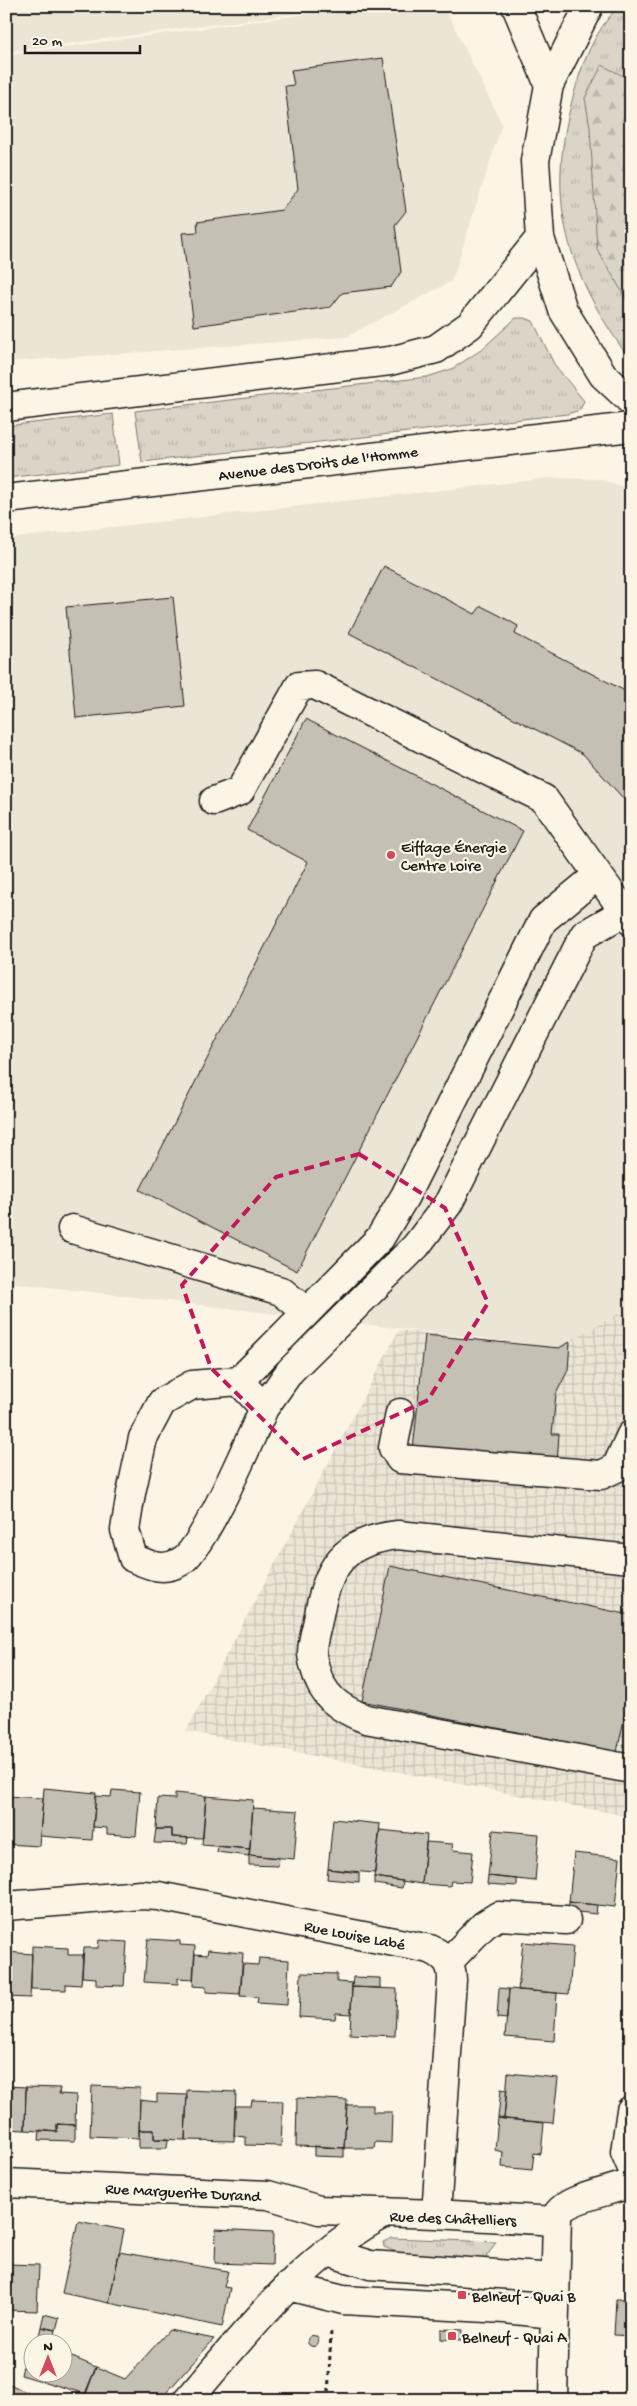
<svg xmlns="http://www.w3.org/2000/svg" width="637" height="2406" font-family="'Gochi Hand',sans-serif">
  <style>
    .built { fill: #ebe5d6 }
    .industrial { fill: url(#industrial-grid) }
    .grass { fill: url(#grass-tufts); stroke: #7c7872 }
    .forest { fill: url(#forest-firs); stroke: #7c7872 }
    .building { fill: #c4c0b3; stroke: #1c1c1c }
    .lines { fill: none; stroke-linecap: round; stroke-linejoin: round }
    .minor-casing { stroke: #1c1c1c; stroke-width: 31 }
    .major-casing { stroke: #1c1c1c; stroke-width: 31 }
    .path { stroke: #1c1c1c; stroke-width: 3; stroke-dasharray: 4 4; stroke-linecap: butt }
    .minor { stroke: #fcf5e5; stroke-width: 28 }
    .major { stroke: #fcf5e5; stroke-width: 28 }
    .marked { fill: none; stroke: #c2185b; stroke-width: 4; stroke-dasharray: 10 6; stroke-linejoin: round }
    .poi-dot { fill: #d1495b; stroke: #fcf5e5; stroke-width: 2 }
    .labels { text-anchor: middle; stroke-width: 4.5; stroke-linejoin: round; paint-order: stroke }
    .street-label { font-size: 16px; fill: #1c1c1c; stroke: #fcf5e5 }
    .poi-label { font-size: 16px; fill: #1c1c1c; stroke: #fcf5e5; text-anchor: start }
  </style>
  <defs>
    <pattern id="industrial-grid" width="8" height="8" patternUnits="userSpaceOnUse" patternTransform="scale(1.25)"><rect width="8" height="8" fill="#ebe5d6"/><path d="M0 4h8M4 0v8" fill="none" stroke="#c9c4b7"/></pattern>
    <pattern id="grass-tufts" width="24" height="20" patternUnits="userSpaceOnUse" patternTransform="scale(1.25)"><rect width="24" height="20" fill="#dbd5c8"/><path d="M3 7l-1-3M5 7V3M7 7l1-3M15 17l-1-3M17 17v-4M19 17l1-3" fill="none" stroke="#bbb6ab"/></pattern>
    <pattern id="forest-firs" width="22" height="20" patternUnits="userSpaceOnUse" patternTransform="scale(1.25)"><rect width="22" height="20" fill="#dbd5c8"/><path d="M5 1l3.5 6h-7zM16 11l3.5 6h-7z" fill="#bbb6ab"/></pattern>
  </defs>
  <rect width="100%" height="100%" fill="#fcf5e5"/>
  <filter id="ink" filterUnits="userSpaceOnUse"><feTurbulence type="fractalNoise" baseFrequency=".02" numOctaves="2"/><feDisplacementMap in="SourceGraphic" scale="10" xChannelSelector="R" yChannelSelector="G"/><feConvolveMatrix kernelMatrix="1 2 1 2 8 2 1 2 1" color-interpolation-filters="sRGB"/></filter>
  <g filter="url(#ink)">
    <path class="built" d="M 6,6 L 353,6 L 6,52 Z
      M 366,6 L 444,6 L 502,124 L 452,281 L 346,337 L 6,362 L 6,55 Z
      M 550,478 L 601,479 L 631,490 L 631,1307 L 557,1347 L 6,1282 L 6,539 Z"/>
    <path class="industrial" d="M 631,1307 L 631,1817 L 186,1731 L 399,1330 L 557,1347 Z"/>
    <path class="grass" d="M 619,6 L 627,6 L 631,12 L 631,361 C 568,274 544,204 573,97 C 582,63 594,32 619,6 Z
      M 516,318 L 525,318 L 533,321 L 554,364 L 584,401 L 580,410 L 567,414 L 142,462 L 135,411 L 427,377 L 452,369 L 481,350 Z
      M 113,414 L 119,465 L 6,478 L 6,426 Z
      M 392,2238 L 496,2242 L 484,2261 L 406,2256 L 384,2247 L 383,2242 Z"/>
    <path class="forest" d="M 602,65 L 631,80 L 631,307 L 597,249 L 590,127 L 585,98 Z"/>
    <path class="building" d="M 383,58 L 406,211 L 395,225 L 401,272 L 391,287 L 342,293 L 331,307 L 194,326 L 182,233 L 198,232 L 197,222 L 282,210 L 298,189 L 285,86 L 294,85 L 291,70 Z
      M 384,566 L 475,614 L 481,606 L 499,615 L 518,626 L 515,634 L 629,693 L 631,695 L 631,807 L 583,754 L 349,633 Z
      M 173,597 L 185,706 L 76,718 L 66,607 Z
      M 306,719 L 523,831 L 297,1271 L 140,1190 L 308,862 L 247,830 Z
      M 425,1335 L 559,1348 L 570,1342 L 568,1370 L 556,1394 L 552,1434 L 559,1434 L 557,1464 L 413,1450 Z
      M 390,1566 L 631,1615 L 631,1688 L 617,1752 L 362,1701 Z
      M 44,1788 L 96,1793 L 92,1840 L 40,1836 Z
      M 112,1790 L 140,1792 L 136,1836 L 107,1834 L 107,1828 L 93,1827 L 96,1796 L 111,1797 Z
      M 175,1793 L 206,1796 L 203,1838 L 172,1837 L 172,1829 L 156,1829 L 158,1798 L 175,1799 Z
      M 6,1796 L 43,1798 L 39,1846 L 6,1844 Z
      M 206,1796 L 253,1800 L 250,1849 L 202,1845 Z
      M 253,1808 L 298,1811 L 294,1859 L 249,1855 Z
      M 333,1819 L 380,1824 L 375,1873 L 328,1869 Z
      M 156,1829 L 172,1829 L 172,1837 L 188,1838 L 187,1844 L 154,1843 Z
      M 380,1830 L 427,1835 L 422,1884 L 374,1877 Z
      M 493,1830 L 539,1834 L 535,1881 L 488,1876 Z
      M 426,1842 L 453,1844 L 452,1850 L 473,1852 L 470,1882 L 451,1881 L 450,1886 L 422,1884 Z
      M 218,1846 L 250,1849 L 249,1856 L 217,1852 Z
      M 574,1853 L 620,1858 L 615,1907 L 569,1902 Z
      M 249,1855 L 279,1858 L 278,1866 L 249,1865 Z
      M 328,1869 L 359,1873 L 359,1882 L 327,1879 Z
      M 488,1876 L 517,1879 L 517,1886 L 487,1884 Z
      M 374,1877 L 403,1881 L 402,1888 L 374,1884 Z
      M 569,1902 L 597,1905 L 596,1914 L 569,1911 Z
      M 148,1939 L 180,1941 L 180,1945 L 195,1946 L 193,1979 L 178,1978 L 178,1984 L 144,1982 Z
      M 99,1940 L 127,1942 L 124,1986 L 96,1985 L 96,1978 L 82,1977 L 84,1948 L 98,1948 Z
      M 523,1942 L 573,1946 L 569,1994 L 518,1990 Z
      M 32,1946 L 68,1948 L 68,1955 L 83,1955 L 81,1985 L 66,1984 L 66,1990 L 31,1989 Z
      M 208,1950 L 243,1953 L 240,1994 L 206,1992 L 206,1987 L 193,1986 L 195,1954 L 207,1955 Z
      M 6,1952 L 32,1954 L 30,1998 L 6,1997 Z
      M 259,1958 L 289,1960 L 287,2005 L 257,2003 L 258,1997 L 240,1996 L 243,1964 L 258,1965 Z
      M 301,1973 L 337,1974 L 337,1982 L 352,1983 L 351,2014 L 336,2013 L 335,2019 L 299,2017 Z
      M 353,1977 L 380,1978 L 380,1988 L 352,1987 Z
      M 352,1987 L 397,1989 L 395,2036 L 350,2034 Z
      M 499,1988 L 509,1989 L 507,2019 L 497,2018 Z
      M 509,1989 L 557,1993 L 554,2041 L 505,2037 Z
      M 508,2073 L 558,2078 L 553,2123 L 504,2119 Z
      M 6,2086 L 26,2087 L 25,2130 L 6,2129 Z
      M 92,2086 L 140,2088 L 139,2138 L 90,2136 Z
      M 26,2087 L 60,2088 L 59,2094 L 76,2095 L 75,2125 L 57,2124 L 57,2132 L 25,2130 Z
      M 501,2089 L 507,2090 L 504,2119 L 498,2118 Z
      M 187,2090 L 236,2092 L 234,2141 L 185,2140 Z
      M 157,2094 L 187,2095 L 185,2140 L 154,2139 L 154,2130 L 139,2130 L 140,2100 L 157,2102 Z
      M 297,2098 L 347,2100 L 344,2148 L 296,2146 Z
      M 252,2100 L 283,2101 L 281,2146 L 246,2145 L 246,2137 L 234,2136 L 235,2106 L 251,2106 Z
      M 347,2105 L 373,2105 L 373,2112 L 392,2112 L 391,2143 L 375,2142 L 374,2148 L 344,2148 Z
      M 498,2118 L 544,2123 L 541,2154 L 534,2153 L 532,2170 L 502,2167 L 503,2152 L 495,2150 Z
      M 57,2124 L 75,2125 L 75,2141 L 39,2140 L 40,2130 L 57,2132 Z
      M 139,2130 L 154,2130 L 154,2139 L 168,2139 L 167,2148 L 139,2148 Z
      M 314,2146 L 344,2148 L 344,2157 L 314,2156 Z
      M 78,2221 L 124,2230 L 109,2303 L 62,2293 Z
      M 216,2229 L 273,2232 L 272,2265 L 215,2263 Z
      M 119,2252 L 228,2271 L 224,2287 L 230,2288 L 222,2327 L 109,2303 Z
      M 7,2264 L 39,2265 L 37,2311 L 6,2310 Z
      M 616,2299 L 631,2299 L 631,2345 L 630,2336 L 614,2335 Z
      M 44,2314 L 59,2318 L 56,2330 L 41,2327 Z
      M 41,2327 L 56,2330 L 55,2335 L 59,2336 L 57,2344 L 37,2344 Z
      M 441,2329 L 463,2330 L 462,2340 L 441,2339 Z
      M 169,2330 L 214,2339 L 160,2400 L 96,2400 L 84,2396 L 96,2367 L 125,2379 Z
      M307.5 2341a5.5 5.5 0 1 1 11 0a5.5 5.5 0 1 1-11 0Z
      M 62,2356 L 71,2359 L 72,2357 L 96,2367 L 86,2394 L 21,2375 L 23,2366 L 32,2368 L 32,2364 L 32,2374 L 62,2374 Z
      M 6,2382 L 42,2400 L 6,2400 Z"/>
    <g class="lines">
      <g class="minor-casing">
        <path id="minor" d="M 214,801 L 240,791 L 299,686 L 315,685 L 544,799 L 631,921
          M 72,1229 L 281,1291 L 307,1312
          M 239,1381 L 264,1408 C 251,1437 203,1550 180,1562 C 162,1572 150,1565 133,1558 L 125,1530 L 131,1493 L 143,1438 L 162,1402 L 192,1385 L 239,1381 L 380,1238 L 405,1196 L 543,920 L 598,875
          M 264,1408 L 290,1371 L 416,1246 L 448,1204 L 584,935 L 624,912
          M 400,1413 L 393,1448 L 400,1459 L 601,1475 L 616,1468 L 631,1435
          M 631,1559 L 398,1535 C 342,1541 327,1567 318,1620 C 316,1630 312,1642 312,1653 C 312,1658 314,1664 315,1668 C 322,1697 340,1709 366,1719 L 631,1769
          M 6,1906 L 141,1895 L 158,1896 L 430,1949 C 445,1956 452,1962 452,1980 L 436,2214
          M 449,1961 L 484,1925 L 498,1916 L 566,1920
          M 631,2110 L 625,2152 L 631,2166
          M 6,2183 L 268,2195 L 319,2210 L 436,2214 L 556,2221
          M 328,2252 L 370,2265 L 555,2278
          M 288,2286 L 343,2300 L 505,2309 L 554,2314
          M 188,2400 C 247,2331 306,2254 388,2212
          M 553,2400 L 557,2215 C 565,2198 613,2191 631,2183"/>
      </g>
      <g class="major-casing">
        <path id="major" d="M 516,6 L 549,85
          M 589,6 L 549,85 L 535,161 L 540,238 L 563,310 L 603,375 L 631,401
          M 6,407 L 390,361 L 436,349 L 470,325 L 540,238
          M 6,499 L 631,427"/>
      </g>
      <path class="path" d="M 328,2400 L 331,2330"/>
      <use href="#minor" class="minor"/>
      <use href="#major" class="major"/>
    </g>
  </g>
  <path class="marked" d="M 359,1154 L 445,1208 L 488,1303 L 428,1400 L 303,1459 L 211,1368 L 182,1285 L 276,1177 Z"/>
  <g class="poi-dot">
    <circle cx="391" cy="855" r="5"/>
    <rect x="457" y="2290" width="10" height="10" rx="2.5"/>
    <rect x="447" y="2331" width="10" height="10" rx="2.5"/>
  </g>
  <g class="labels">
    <g class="street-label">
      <text transform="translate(318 462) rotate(-7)" y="6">Avenue des Droits de l'Homme</text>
      <text transform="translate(355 1934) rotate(11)" y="6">Rue Louise Labé</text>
      <text transform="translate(183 2191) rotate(3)" y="6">Rue Marguerite Durand</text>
      <text transform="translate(453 2217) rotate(2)" y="6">Rue des Châtelliers</text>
    </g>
    <g class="poi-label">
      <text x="401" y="852">Eiffage Énergie<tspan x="401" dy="18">Centre Loire</tspan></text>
      <text x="472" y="2301">Belneuf - Quai B</text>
      <text x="462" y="2342">Belneuf - Quai A</text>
    </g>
  </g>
  <rect width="637" height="2406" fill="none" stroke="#fcf5e5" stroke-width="25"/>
  <rect x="12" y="12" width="612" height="2381" fill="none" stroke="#1c1c1c" stroke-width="2" filter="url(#ink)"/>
  <g transform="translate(48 2358)"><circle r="24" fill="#fcf5e5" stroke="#a29e95"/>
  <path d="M0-4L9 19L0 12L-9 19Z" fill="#d1495b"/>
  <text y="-8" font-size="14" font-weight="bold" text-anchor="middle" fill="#1c1c1c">N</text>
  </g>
  <path d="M25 45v8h115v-8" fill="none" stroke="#1c1c1c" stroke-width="2.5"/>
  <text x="32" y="45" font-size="15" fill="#1c1c1c" stroke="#fcf5e5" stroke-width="4" paint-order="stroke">20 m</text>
</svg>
